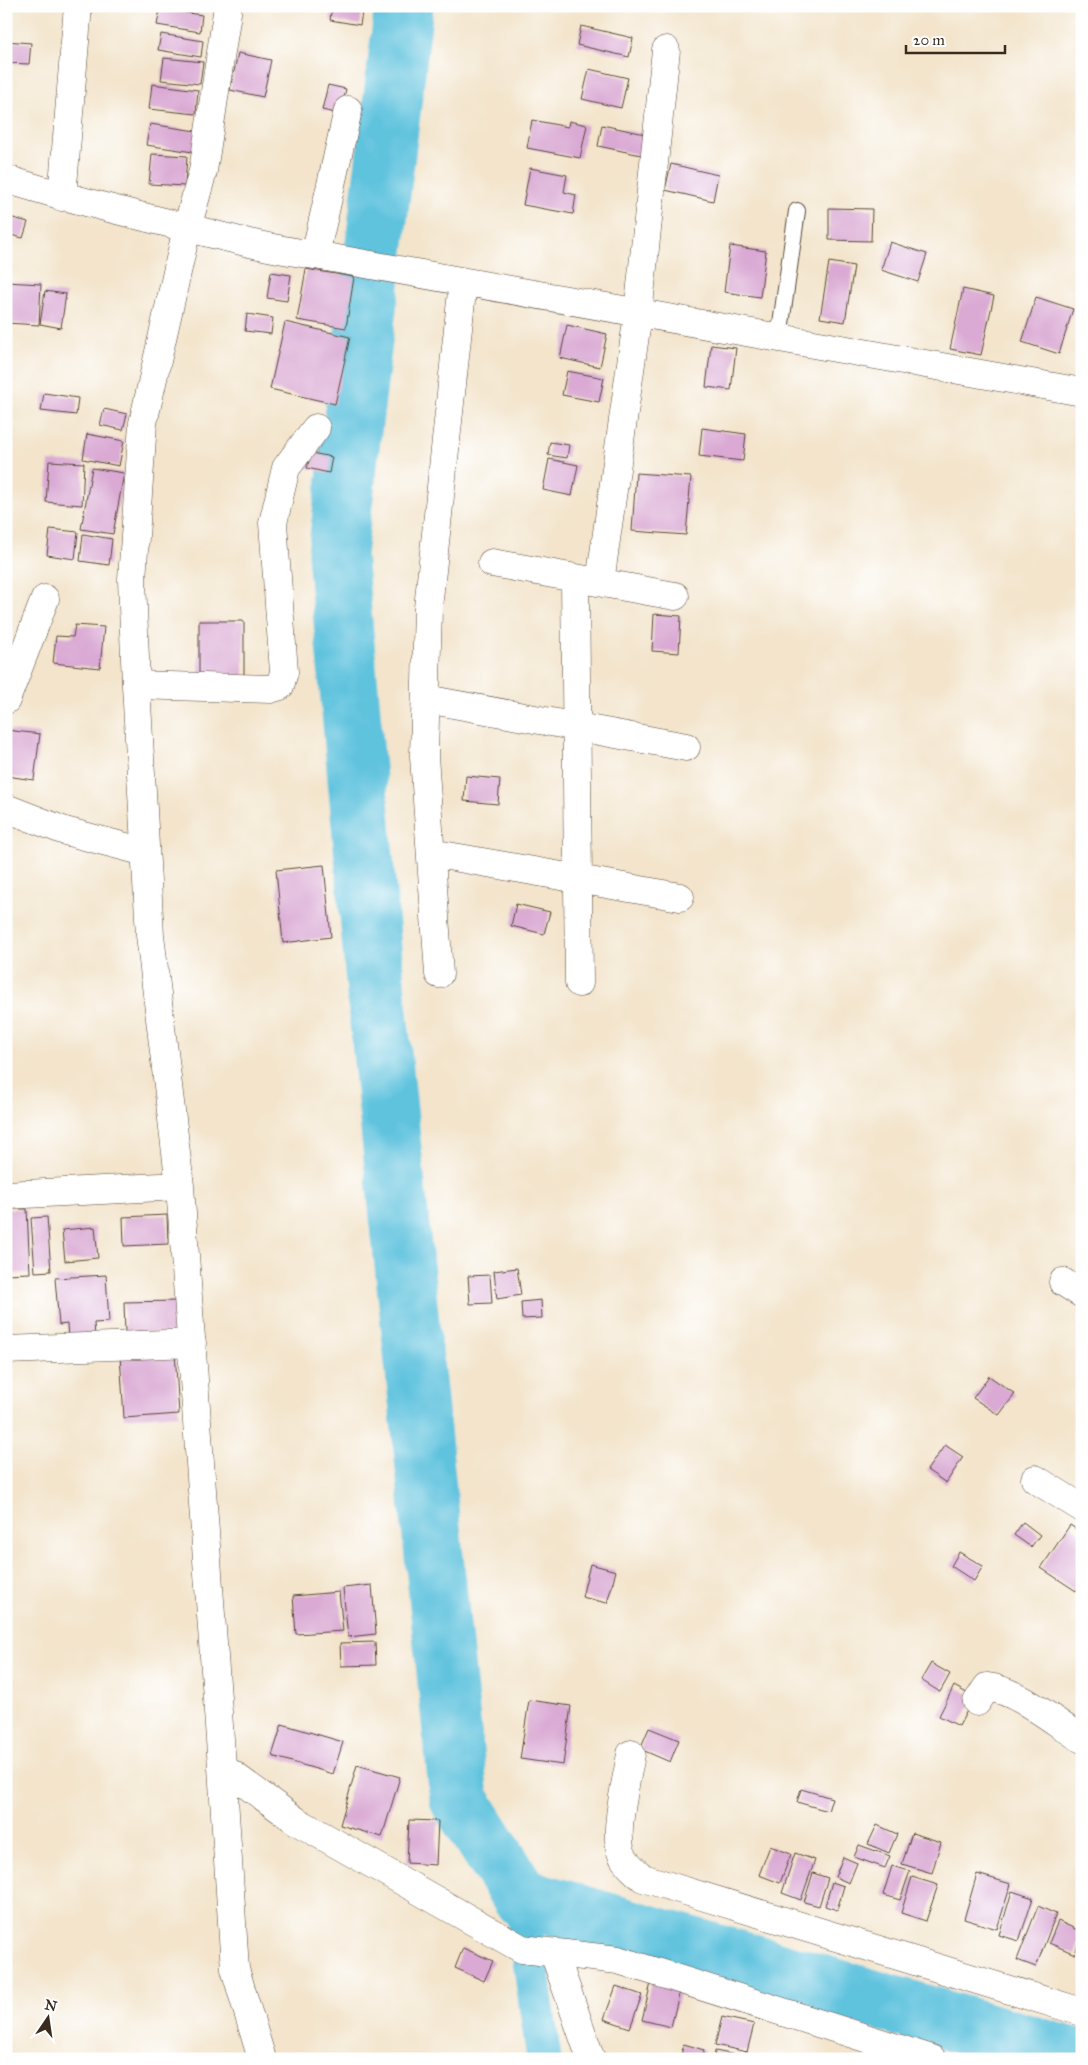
<svg xmlns="http://www.w3.org/2000/svg" width="1088" height="2065" font-family="'IM FELL Great Primer',serif">
  <style>
    .lines { fill: none; stroke-linecap: round; stroke-linejoin: round }
    .canal { stroke: #60c3de; stroke-width: 35 }
    .river { stroke: #60c3de; stroke-width: 59 }
    .building { fill: #daaad4 }
    .lane-casing { stroke: #574638; stroke-width: 18 }
    .street-casing { stroke: #574638; stroke-width: 29 }
    .lane { stroke: #fff; stroke-width: 16 }
    .street { stroke: #fff; stroke-width: 28 }
  </style>
  <rect width="100%" height="100%" fill="#fff"/>
  <filter id="ink" filterUnits="userSpaceOnUse"><feTurbulence type="fractalNoise" baseFrequency=".02" numOctaves="2"/><feDisplacementMap in="SourceGraphic" scale="10" xChannelSelector="R" yChannelSelector="G"/><feConvolveMatrix kernelMatrix="1 2 1 2 8 2 1 2 1" color-interpolation-filters="sRGB"/></filter>
  <filter id="wash" filterUnits="userSpaceOnUse"><feTurbulence type="fractalNoise" baseFrequency=".0096" numOctaves="4" result="noise"/><feDisplacementMap in="SourceGraphic" scale="20" xChannelSelector="R" yChannelSelector="G"/><feGaussianBlur stdDeviation="1.12" result="paint"/><feColorMatrix in="noise" values="0 0 0 0 0 0 0 0 0 0 0 0 0 0 0 0 0 1.4 0 .05"/><feComposite in="paint" operator="in"/></filter>
  <g filter="url(#wash)">
    <rect width="100%" height="100%" fill="#f3e4cb"/>
    <g class="lines">
      <path class="canal" d="M 521,1897 L 544,2059"/>
      <path class="river" d="M 404,6 L 337,554 L 376,993 L 459,1799 L 521,1897 L 1080,2059"/>
    </g>
    <g id="blocks">
      <path class="building" d="M 332,6 L 363,6 L 360,25 L 330,20 Z
        M 160,9 L 202,15 L 200,32 L 157,25 Z
        M 581,26 L 633,38 L 629,57 L 577,45 Z
        M 161,34 L 203,41 L 201,57 L 158,50 Z
        M 6,41 L 31,43 L 29,64 L 6,63 Z
        M 238,53 L 271,60 L 263,97 L 230,90 Z
        M 164,58 L 203,62 L 200,84 L 161,80 Z
        M 589,69 L 628,78 L 621,108 L 582,99 Z
        M 152,84 L 198,90 L 196,114 L 149,109 Z
        M 328,85 L 346,89 L 340,114 L 322,110 Z
        M 532,120 L 568,127 L 569,121 L 587,125 L 580,158 L 527,148 Z
        M 150,124 L 196,131 L 193,152 L 146,145 Z
        M 602,125 L 645,134 L 641,155 L 598,146 Z
        M 152,154 L 187,156 L 185,186 L 149,184 Z
        M 671,164 L 718,175 L 713,201 L 665,190 Z
        M 530,168 L 567,175 L 564,192 L 576,195 L 573,214 L 523,205 Z
        M 829,208 L 872,209 L 871,241 L 829,240 Z
        M 6,216 L 28,222 L 23,238 L 6,234 Z
        M 890,242 L 927,254 L 918,282 L 881,270 Z
        M 730,246 L 766,251 L 760,297 L 724,292 Z
        M 829,262 L 854,266 L 845,322 L 820,318 Z
        M 306,269 L 354,277 L 346,328 L 297,320 Z
        M 271,272 L 291,275 L 287,301 L 267,298 Z
        M 6,282 L 41,284 L 39,325 L 6,323 Z
        M 963,289 L 994,296 L 981,355 L 950,349 Z
        M 45,291 L 66,294 L 61,328 L 40,324 Z
        M 1036,297 L 1073,309 L 1059,354 L 1022,342 Z
        M 247,314 L 273,318 L 271,334 L 245,331 Z
        M 285,322 L 350,337 L 335,404 L 270,389 Z
        M 567,325 L 607,334 L 600,367 L 560,358 Z
        M 711,345 L 736,348 L 731,390 L 706,387 Z
        M 567,371 L 604,378 L 599,402 L 562,395 Z
        M 44,393 L 78,398 L 76,415 L 41,411 Z
        M 104,409 L 127,414 L 123,430 L 100,425 Z
        M 702,428 L 746,434 L 743,461 L 699,456 Z
        M 87,434 L 124,441 L 119,466 L 83,459 Z
        M 550,442 L 569,445 L 567,458 L 548,455 Z
        M 311,453 L 332,457 L 329,473 L 307,468 Z
        M 549,459 L 578,465 L 572,496 L 543,490 Z
        M 49,461 L 84,463 L 82,505 L 46,502 Z
        M 92,468 L 124,473 L 113,534 L 81,529 Z
        M 636,473 L 691,477 L 686,535 L 632,531 Z
        M 50,529 L 78,532 L 75,559 L 47,555 Z
        M 83,534 L 112,539 L 109,565 L 80,561 Z
        M 654,614 L 681,616 L 679,653 L 652,651 Z
        M 199,621 L 244,621 L 244,676 L 199,675 Z
        M 75,625 L 104,627 L 100,668 L 53,663 L 56,636 L 73,637 Z
        M 6,730 L 40,734 L 34,780 L 6,776 Z
        M 466,776 L 500,779 L 498,804 L 464,801 Z
        M 324,865 L 331,937 L 283,943 L 276,870 Z
        M 516,904 L 550,912 L 544,934 L 511,926 Z
        M 6,1209 L 27,1209 L 30,1273 L 6,1274 Z
        M 167,1215 L 168,1244 L 124,1246 L 123,1217 Z
        M 47,1217 L 51,1271 L 35,1272 L 31,1218 Z
        M 95,1227 L 98,1258 L 65,1261 L 62,1230 Z
        M 517,1268 L 521,1295 L 497,1299 L 494,1271 Z
        M 106,1275 L 109,1322 L 94,1323 L 95,1338 L 68,1340 L 67,1324 L 59,1325 L 55,1278 Z
        M 490,1275 L 492,1303 L 470,1304 L 468,1276 Z
        M 541,1300 L 542,1318 L 522,1319 L 521,1302 Z
        M 177,1301 L 177,1332 L 125,1333 L 124,1302 Z
        M 175,1351 L 179,1414 L 124,1418 L 120,1355 Z
        M 989,1376 L 1015,1394 L 999,1415 L 973,1398 Z
        M 945,1445 L 963,1457 L 946,1483 L 927,1470 Z
        M 1023,1522 L 1040,1535 L 1031,1547 L 1014,1535 Z
        M 1070,1525 L 1082,1533 L 1082,1582 L 1076,1591 L 1041,1568 Z
        M 959,1552 L 983,1566 L 974,1581 L 951,1566 Z
        M 590,1564 L 616,1571 L 607,1603 L 582,1597 Z
        M 372,1585 L 376,1634 L 348,1637 L 343,1588 Z
        M 339,1592 L 343,1631 L 296,1634 L 293,1596 Z
        M 375,1642 L 376,1665 L 341,1666 L 340,1643 Z
        M 931,1663 L 950,1674 L 940,1692 L 921,1680 Z
        M 954,1686 L 974,1697 L 959,1726 L 939,1716 Z
        M 529,1700 L 571,1706 L 563,1765 L 520,1759 Z
        M 282,1724 L 343,1742 L 333,1774 L 272,1756 Z
        M 649,1728 L 679,1740 L 670,1762 L 640,1749 Z
        M 357,1765 L 400,1777 L 382,1837 L 340,1825 Z
        M 801,1789 L 832,1798 L 828,1811 L 797,1802 Z
        M 409,1820 L 438,1821 L 436,1865 L 407,1863 Z
        M 877,1825 L 897,1834 L 889,1853 L 868,1844 Z
        M 912,1833 L 941,1842 L 932,1873 L 902,1864 Z
        M 859,1845 L 890,1856 L 885,1868 L 854,1857 Z
        M 770,1846 L 791,1854 L 780,1883 L 759,1875 Z
        M 795,1853 L 815,1860 L 801,1900 L 782,1893 Z
        M 843,1857 L 857,1863 L 849,1883 L 835,1877 Z
        M 892,1866 L 910,1871 L 900,1900 L 883,1895 Z
        M 813,1873 L 828,1878 L 819,1906 L 804,1902 Z
        M 977,1874 L 1011,1884 L 997,1929 L 964,1919 Z
        M 912,1877 L 938,1885 L 926,1921 L 901,1913 Z
        M 832,1882 L 844,1886 L 837,1910 L 825,1906 Z
        M 1012,1891 L 1033,1898 L 1019,1941 L 999,1935 Z
        M 1038,1906 L 1056,1914 L 1036,1967 L 1017,1960 Z
        M 1058,1921 L 1082,1932 L 1075,1954 L 1049,1943 Z
        M 463,1948 L 493,1961 L 484,1981 L 455,1968 Z
        M 651,1983 L 680,1990 L 671,2027 L 642,2020 Z
        M 616,1986 L 642,1995 L 630,2028 L 604,2019 Z
        M 722,2017 L 754,2024 L 747,2052 L 715,2045 Z
        M 684,2044 L 704,2050 L 701,2059 L 680,2059 Z
        M 715,2051 L 746,2057 L 746,2059 L 714,2059 Z"/>
    </g>
  </g>
  <g filter="url(#ink)">
    <use href="#blocks" fill-opacity="0" stroke="#574638" stroke-width="1"/>
    <g class="lines">
      <g class="lane-casing">
        <path id="lane" d="M 779,338 L 797,211"/>
      </g>
      <g class="street-casing">
        <path id="street" d="M 228,6 L 203,171 L 187,228 L 143,423 L 132,579 L 136,685 L 150,935 L 180,1186 L 222,1767 L 235,1969 L 262,2059
          M 6,179 C 65,198 124,212 184,227 C 228,238 269,249 315,255 L 348,110
          M 62,197 L 78,6
          M 315,255 L 1082,392
          M 492,563 L 675,596
          M 575,578 L 579,983
          M 600,582 L 638,314 L 666,50
          M 136,685 L 270,689 L 280,686 L 284,672 L 273,523 L 286,468 L 316,428
          M 426,699 L 686,747
          M 6,700 L 45,599
          M 6,808 L 65,831 L 145,852
          M 431,853 L 680,897
          M 439,974 L 424,756 L 428,608 L 463,282
          M 6,1195 L 180,1186
          M 1063,1282 L 1082,1294
          M 6,1350 L 192,1343
          M 1035,1479 L 1082,1508
          M 977,1702 L 987,1687 C 1017,1690 1056,1723 1082,1739
          M 631,1754 C 627,1779 615,1824 620,1848 C 622,1861 634,1870 643,1878 L 1082,2012
          M 222,1767 L 298,1822 L 522,1949 L 618,1960 L 932,2059
          M 554,1953 L 591,2059"/>
      </g>
      <use href="#lane" class="lane"/>
      <use href="#street" class="street"/>
    </g>
  </g>
  <rect width="1088" height="2065" fill="none" stroke="#fff" stroke-width="25"/>
  <g transform="translate(48 2018) rotate(13)" stroke="#ffffff" stroke-width="4" paint-order="stroke">
  <path d="M0-4L9 19L0 12L-9 19Z" fill="#3b2a1e"/>
  <text y="-8" font-size="14" font-weight="bold" text-anchor="middle" fill="#3b2a1e">N</text>
  </g>
  <path d="M906 45v8h99v-8" fill="none" stroke="#3b2a1e" stroke-width="2.5"/>
  <text x="913" y="45" font-size="15" fill="#3b2a1e" stroke="#ffffff" stroke-width="4" paint-order="stroke">20 m</text>
</svg>
